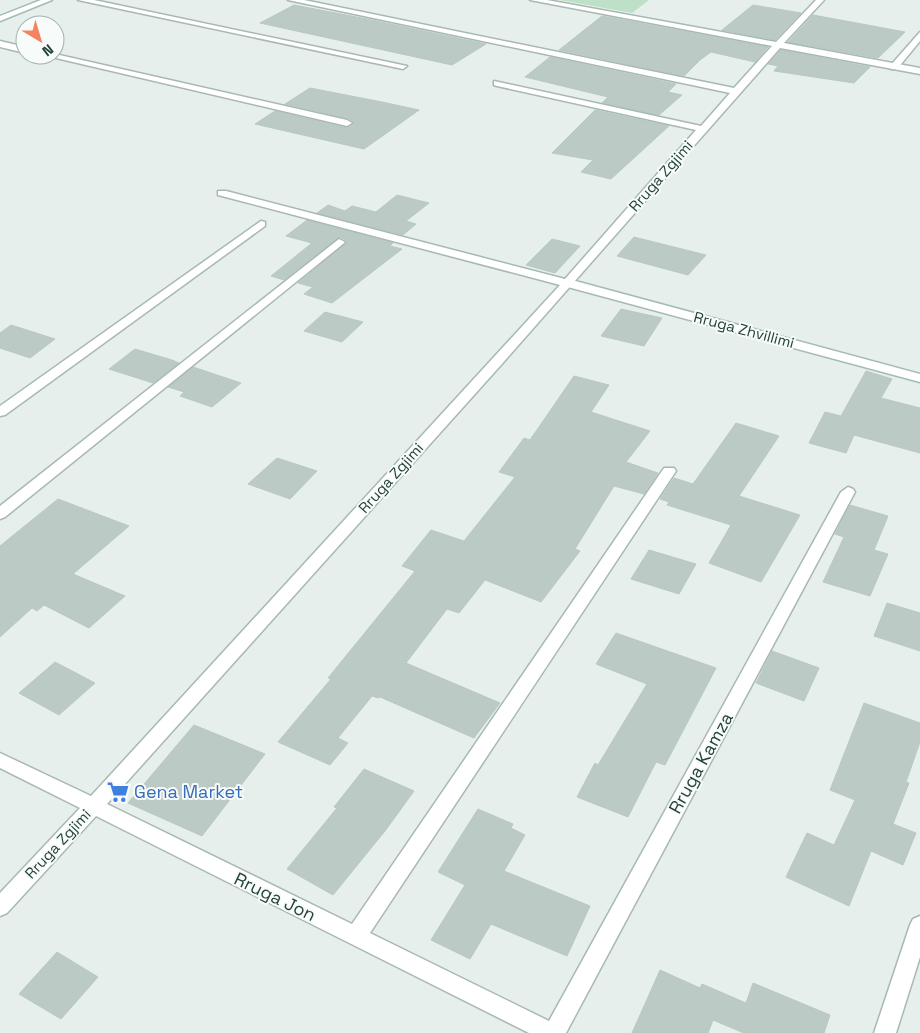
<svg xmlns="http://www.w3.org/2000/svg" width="920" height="1033" font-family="'Space Grotesk',sans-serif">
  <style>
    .green { fill: #bfe0c8 }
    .building { fill: #bbcac4; stroke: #b8c9c2 }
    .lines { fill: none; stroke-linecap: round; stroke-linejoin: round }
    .lane-casing { stroke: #a8b8b2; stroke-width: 3 }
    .street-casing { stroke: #a8b8b2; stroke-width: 3 }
    .secondary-casing { stroke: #a4bbb3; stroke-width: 3 }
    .lane { fill: #fff; fill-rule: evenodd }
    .street { fill: #fff; fill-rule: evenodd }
    .secondary { fill: #fff; fill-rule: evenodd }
    .labels { text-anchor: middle; stroke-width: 4; stroke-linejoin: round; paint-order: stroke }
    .street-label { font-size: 15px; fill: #24423a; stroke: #f7fbf9 }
    .near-street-label { font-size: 18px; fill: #24423a; stroke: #f7fbf9 }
    .near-shop-label { font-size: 18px; fill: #366cbe; stroke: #f7fbf9; text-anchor: start }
  </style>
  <rect width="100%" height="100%" fill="#e6efeb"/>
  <path class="green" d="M 560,0 L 649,0 L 632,13 Z"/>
  <path class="building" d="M 294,5 L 367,19 L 486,44 L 452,65 L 260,23 Z
    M 753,5 L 801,13 L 775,40 L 722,30 Z
    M 813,15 L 905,32 L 878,58 L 788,42 Z
    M 602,16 L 768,47 L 755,62 L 711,52 L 700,60 L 684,76 L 559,50 Z
    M 781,50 L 870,67 L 854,83 L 774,71 L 778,66 L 768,64 Z
    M 550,57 L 676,84 L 668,92 L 682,95 L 659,115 L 602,103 L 608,97 L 525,77 Z
    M 310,88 L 382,102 L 419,110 L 364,149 L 255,124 L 275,111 L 347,128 L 353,125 L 353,121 L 347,118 L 285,104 Z
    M 595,110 L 669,126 L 611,179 L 581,172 L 593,160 L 552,153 Z
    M 397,195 L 429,203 L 406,221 L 416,224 L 403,235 L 317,213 L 328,205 L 345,211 L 352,206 L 376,212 Z
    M 307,220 L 393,243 L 390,246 L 402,249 L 332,303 L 304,294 L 313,287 L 298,283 L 346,243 L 346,240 L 340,237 L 284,280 L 271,276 L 312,243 L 286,236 Z
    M 634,237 L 706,255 L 688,275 L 617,256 Z
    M 552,239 L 580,246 L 555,273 L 526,265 Z
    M 621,309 L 662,318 L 644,346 L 601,336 Z
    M 325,312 L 363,322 L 342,342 L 304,331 Z
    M 11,325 L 55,339 L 30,358 L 0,348 L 0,333 Z
    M 135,349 L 172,360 L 179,363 L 153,383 L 109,369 Z
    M 193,367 L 241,383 L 212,407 L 180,396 L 184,392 L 168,387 Z
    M 866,371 L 892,379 L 881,398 L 920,408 L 920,453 L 854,435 L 846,453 L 809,443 L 825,412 L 841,416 Z
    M 574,376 L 609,385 L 591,412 L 650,431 L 626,462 L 658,473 L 644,494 L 614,486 L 575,549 L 580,551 L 541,602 L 485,580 L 459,613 L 447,609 L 406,663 L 500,703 L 474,738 L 380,697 L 378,698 L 372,696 L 338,738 L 348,743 L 330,765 L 278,742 L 331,679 L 328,678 L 415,571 L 402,566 L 431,530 L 464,541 L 515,477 L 499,472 L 524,438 L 530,440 Z
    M 736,423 L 779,436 L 739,496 L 800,515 L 761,582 L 709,563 L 731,525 L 667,505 L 669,502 L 660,499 L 674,478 L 693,484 Z
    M 277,458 L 317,471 L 290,499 L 248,484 Z
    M 58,499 L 129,526 L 73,574 L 125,596 L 89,628 L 44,605 L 37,611 L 32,608 L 0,637 L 0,546 Z
    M 850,505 L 888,516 L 874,550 L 888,554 L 870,596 L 823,582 L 844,537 L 835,534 Z
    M 649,550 L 696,564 L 679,594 L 631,579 Z
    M 887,603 L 920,613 L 920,651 L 874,636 Z
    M 616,633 L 716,668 L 665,765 L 656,762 L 628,817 L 577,797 L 595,763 L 598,765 L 647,684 L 596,664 Z
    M 772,651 L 819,668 L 804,701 L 756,683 Z
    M 55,662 L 95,683 L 59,715 L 19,693 Z
    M 864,703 L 920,723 L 920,742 L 906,782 L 909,783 L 893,824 L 916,833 L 903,865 L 871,851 L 849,906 L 786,877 L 807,833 L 834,845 L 855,800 L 830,790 Z
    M 194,725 L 265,754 L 202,836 L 128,803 Z
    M 364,769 L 414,791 L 385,831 L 333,895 L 287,869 L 337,808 L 334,807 Z
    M 478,809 L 513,824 L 511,828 L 525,835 L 504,871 L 590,906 L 567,956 L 491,924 L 470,959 L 431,940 L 465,885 L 438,872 Z
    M 57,952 L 98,977 L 61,1019 L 19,994 Z
    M 660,970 L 700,988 L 702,984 L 746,1003 L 753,983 L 830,1015 L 824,1033 L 744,1033 L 713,1020 L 708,1033 L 632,1033 Z"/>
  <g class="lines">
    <g class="lane-casing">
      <path id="lane" d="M 920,32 L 920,41 L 897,69 L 891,69 L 891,65 Z
        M 261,221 L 265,222 L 265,226 L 5,415 L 0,416 L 0,406 Z"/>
    </g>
    <g class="street-casing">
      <path id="street" d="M 78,0 L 94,0 L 407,66 L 403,69 Z
        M 288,0 L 304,0 L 734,88 L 772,46 L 530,0 L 547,0 L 776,42 L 816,0 L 824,0 L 784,43 L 920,68 L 920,74 L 780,48 L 501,365 L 107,804 L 352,924 L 664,468 L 674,468 L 676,471 L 370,933 L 549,1021 L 841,492 L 848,487 L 853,489 L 855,492 L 566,1033 L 529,1033 L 96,816 L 7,913 L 0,916 L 0,893 L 80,808 L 0,768 L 0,753 L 91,796 L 560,285 L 218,195 L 218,191 L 226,191 L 565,279 L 696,130 L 497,86 L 494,85 L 494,81 L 701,126 L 730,93 Z
        M 0,41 L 25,47 L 25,53 L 0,47 Z
        M 55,54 L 347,120 L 352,123 L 347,126 L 43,55 Z
        M 339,239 L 345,242 L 343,244 L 5,517 L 0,519 L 0,506 Z
        M 920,916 L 920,957 L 896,1033 L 874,1033 L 910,925 L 913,919 Z"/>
    </g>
    <g class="secondary-casing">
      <path id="secondary" d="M 41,0 L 52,0 L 0,21 L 0,16 Z
        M 568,279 L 920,374 L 920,382 L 564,286 L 564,280 Z"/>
    </g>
    <use href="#lane" class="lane"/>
    <use href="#street" class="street"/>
    <use href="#secondary" class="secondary"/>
  </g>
  <defs>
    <g id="supermarket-bare" transform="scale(1.725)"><path d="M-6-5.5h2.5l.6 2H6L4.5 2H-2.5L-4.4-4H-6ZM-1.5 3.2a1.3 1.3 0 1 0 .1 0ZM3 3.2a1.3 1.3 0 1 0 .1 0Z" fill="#3f7fe0" stroke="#f7fbf9" stroke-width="2.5" paint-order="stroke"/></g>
  </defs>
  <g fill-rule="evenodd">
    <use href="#supermarket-bare" x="118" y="792"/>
  </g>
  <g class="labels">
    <g class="street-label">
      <text transform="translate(661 176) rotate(-49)" y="5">Rruga Zgjimi</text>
      <text transform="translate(744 330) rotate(15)" y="5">Rruga Zhvillimi</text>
      <text transform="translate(391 478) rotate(-48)" y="5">Rruga Zgjimi</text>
      <text transform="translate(58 844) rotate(-47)" y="5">Rruga Zgjimi</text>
    </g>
    <g class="near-street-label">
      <text transform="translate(701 763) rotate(-61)" y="6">Rruga Kamza</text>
      <text transform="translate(275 897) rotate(26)" y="6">Rruga Jon</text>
    </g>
    <g class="near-shop-label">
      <text x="134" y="798">Gena Market</text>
    </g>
  </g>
  <g transform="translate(40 40) rotate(142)"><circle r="24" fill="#f7fbf9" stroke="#a3b1ad"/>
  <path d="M0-4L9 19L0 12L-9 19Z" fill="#f4845f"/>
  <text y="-8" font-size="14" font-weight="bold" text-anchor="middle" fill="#24423a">N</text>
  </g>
</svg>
